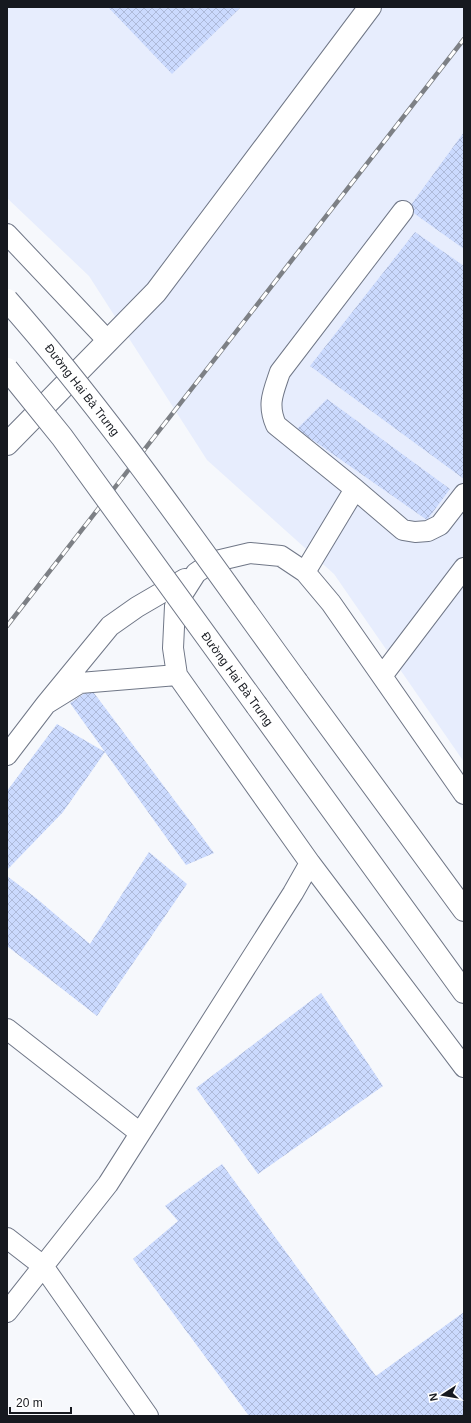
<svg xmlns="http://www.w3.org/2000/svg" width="471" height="1423" font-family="Helvetica,sans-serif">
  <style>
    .built { fill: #e7edfd }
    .building { fill: url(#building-cross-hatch) }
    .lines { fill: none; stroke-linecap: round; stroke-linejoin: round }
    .minor-casing { stroke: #707787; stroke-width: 22 }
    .major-casing { stroke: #707787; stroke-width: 24 }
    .highway-casing { stroke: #707787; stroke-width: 24 }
    .minor { stroke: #fff; stroke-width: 20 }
    .major { stroke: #fff; stroke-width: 22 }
    .highway { stroke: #fff; stroke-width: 22 }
    .rail-casing { stroke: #7d8085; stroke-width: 4.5 }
    .rail { stroke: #fff; stroke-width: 3; stroke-dasharray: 9; stroke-linecap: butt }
    .highway-bridge-casing { stroke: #707787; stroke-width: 24; stroke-linecap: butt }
    .highway-bridge { stroke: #fff; stroke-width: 22 }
    .labels { text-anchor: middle; stroke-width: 3; stroke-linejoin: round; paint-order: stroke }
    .street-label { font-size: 12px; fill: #16191f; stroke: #fff }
  </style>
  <defs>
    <pattern id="building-cross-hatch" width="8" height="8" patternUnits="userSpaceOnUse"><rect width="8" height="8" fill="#cbdafe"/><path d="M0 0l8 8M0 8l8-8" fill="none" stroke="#aebad9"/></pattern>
  </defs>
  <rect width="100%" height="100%" fill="#f6f8fc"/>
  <path class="built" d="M 7,7 L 464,7 L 464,762 L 334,574 L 207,460 L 89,276 L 7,198 Z"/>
  <path class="building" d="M 108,7 L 241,7 L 172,74 Z
    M 464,132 L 464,249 L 408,209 Z
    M 415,232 L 464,266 L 464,479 L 310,366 Z
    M 327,399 L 450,489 L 427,520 L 297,429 Z
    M 91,689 L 214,853 L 186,865 L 105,752 L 63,812 L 7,870 L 7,791 L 57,724 L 105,752 L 70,703 Z
    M 149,852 L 187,884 L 97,1016 L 7,946 L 7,876 L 36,898 L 90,944 Z
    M 321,993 L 383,1086 L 258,1174 L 196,1088 Z
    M 222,1164 L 376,1376 L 464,1312 L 464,1416 L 249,1416 L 133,1259 L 178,1221 L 165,1206 Z"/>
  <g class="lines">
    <g class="minor-casing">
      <path id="minor" d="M 7,234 L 108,341
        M 355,489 L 403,530 L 415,532 L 428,531 L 440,525 L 464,494
        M 305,572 L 355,489 L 276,425 C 267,404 273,393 280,372 L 403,211
        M 177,675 L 80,683 L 46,704 L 110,626 L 137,607 L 185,579
        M 382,676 L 464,568
        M 7,755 L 46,704
        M 464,794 L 331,603 L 305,572 L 281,556 L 250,553 L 212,562 L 196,573 L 175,606 L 173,648 L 177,675 L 310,863 L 464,1067
        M 7,1029 L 140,1133
        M 7,1238 L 43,1266 L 148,1416
        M 7,1312 L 108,1184 L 293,893 L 310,863"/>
    </g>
    <g class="major-casing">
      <path id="major" d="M 7,444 L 156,292 L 370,7"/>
    </g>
    <g class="highway-casing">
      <path id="highway" d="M 297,682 L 464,910
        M 257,706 L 464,992"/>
    </g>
    <use href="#minor" class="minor"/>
    <use href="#major" class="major"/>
    <use href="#highway" class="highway"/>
    <g class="rail-casing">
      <path id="rail" d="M 7,626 L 464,39"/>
    </g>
    <use href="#rail" class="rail"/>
    <g class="highway-bridge-casing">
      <path id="highway-bridge" d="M 7,300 C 113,420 203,553 297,682
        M 7,369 L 62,437 L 257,706"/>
    </g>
    <use href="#highway-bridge" class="highway-bridge"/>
  </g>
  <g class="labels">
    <g class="street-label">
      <text transform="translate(82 390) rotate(52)" y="4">Đường Hai Bà Trưng</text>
      <text transform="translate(237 679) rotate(54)" y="4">Đường Hai Bà Trưng</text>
    </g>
  </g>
  <rect width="471" height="1423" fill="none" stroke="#16191f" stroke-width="16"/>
  <g transform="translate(443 1395) rotate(258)" stroke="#ffffff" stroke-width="3" paint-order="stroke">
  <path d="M0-3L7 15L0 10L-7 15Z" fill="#16191f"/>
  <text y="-6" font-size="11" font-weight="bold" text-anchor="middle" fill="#16191f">N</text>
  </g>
  <path d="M10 1407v6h61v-6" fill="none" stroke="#16191f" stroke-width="2"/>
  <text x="16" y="1407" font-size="12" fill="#16191f" stroke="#ffffff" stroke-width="3" paint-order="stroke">20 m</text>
</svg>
